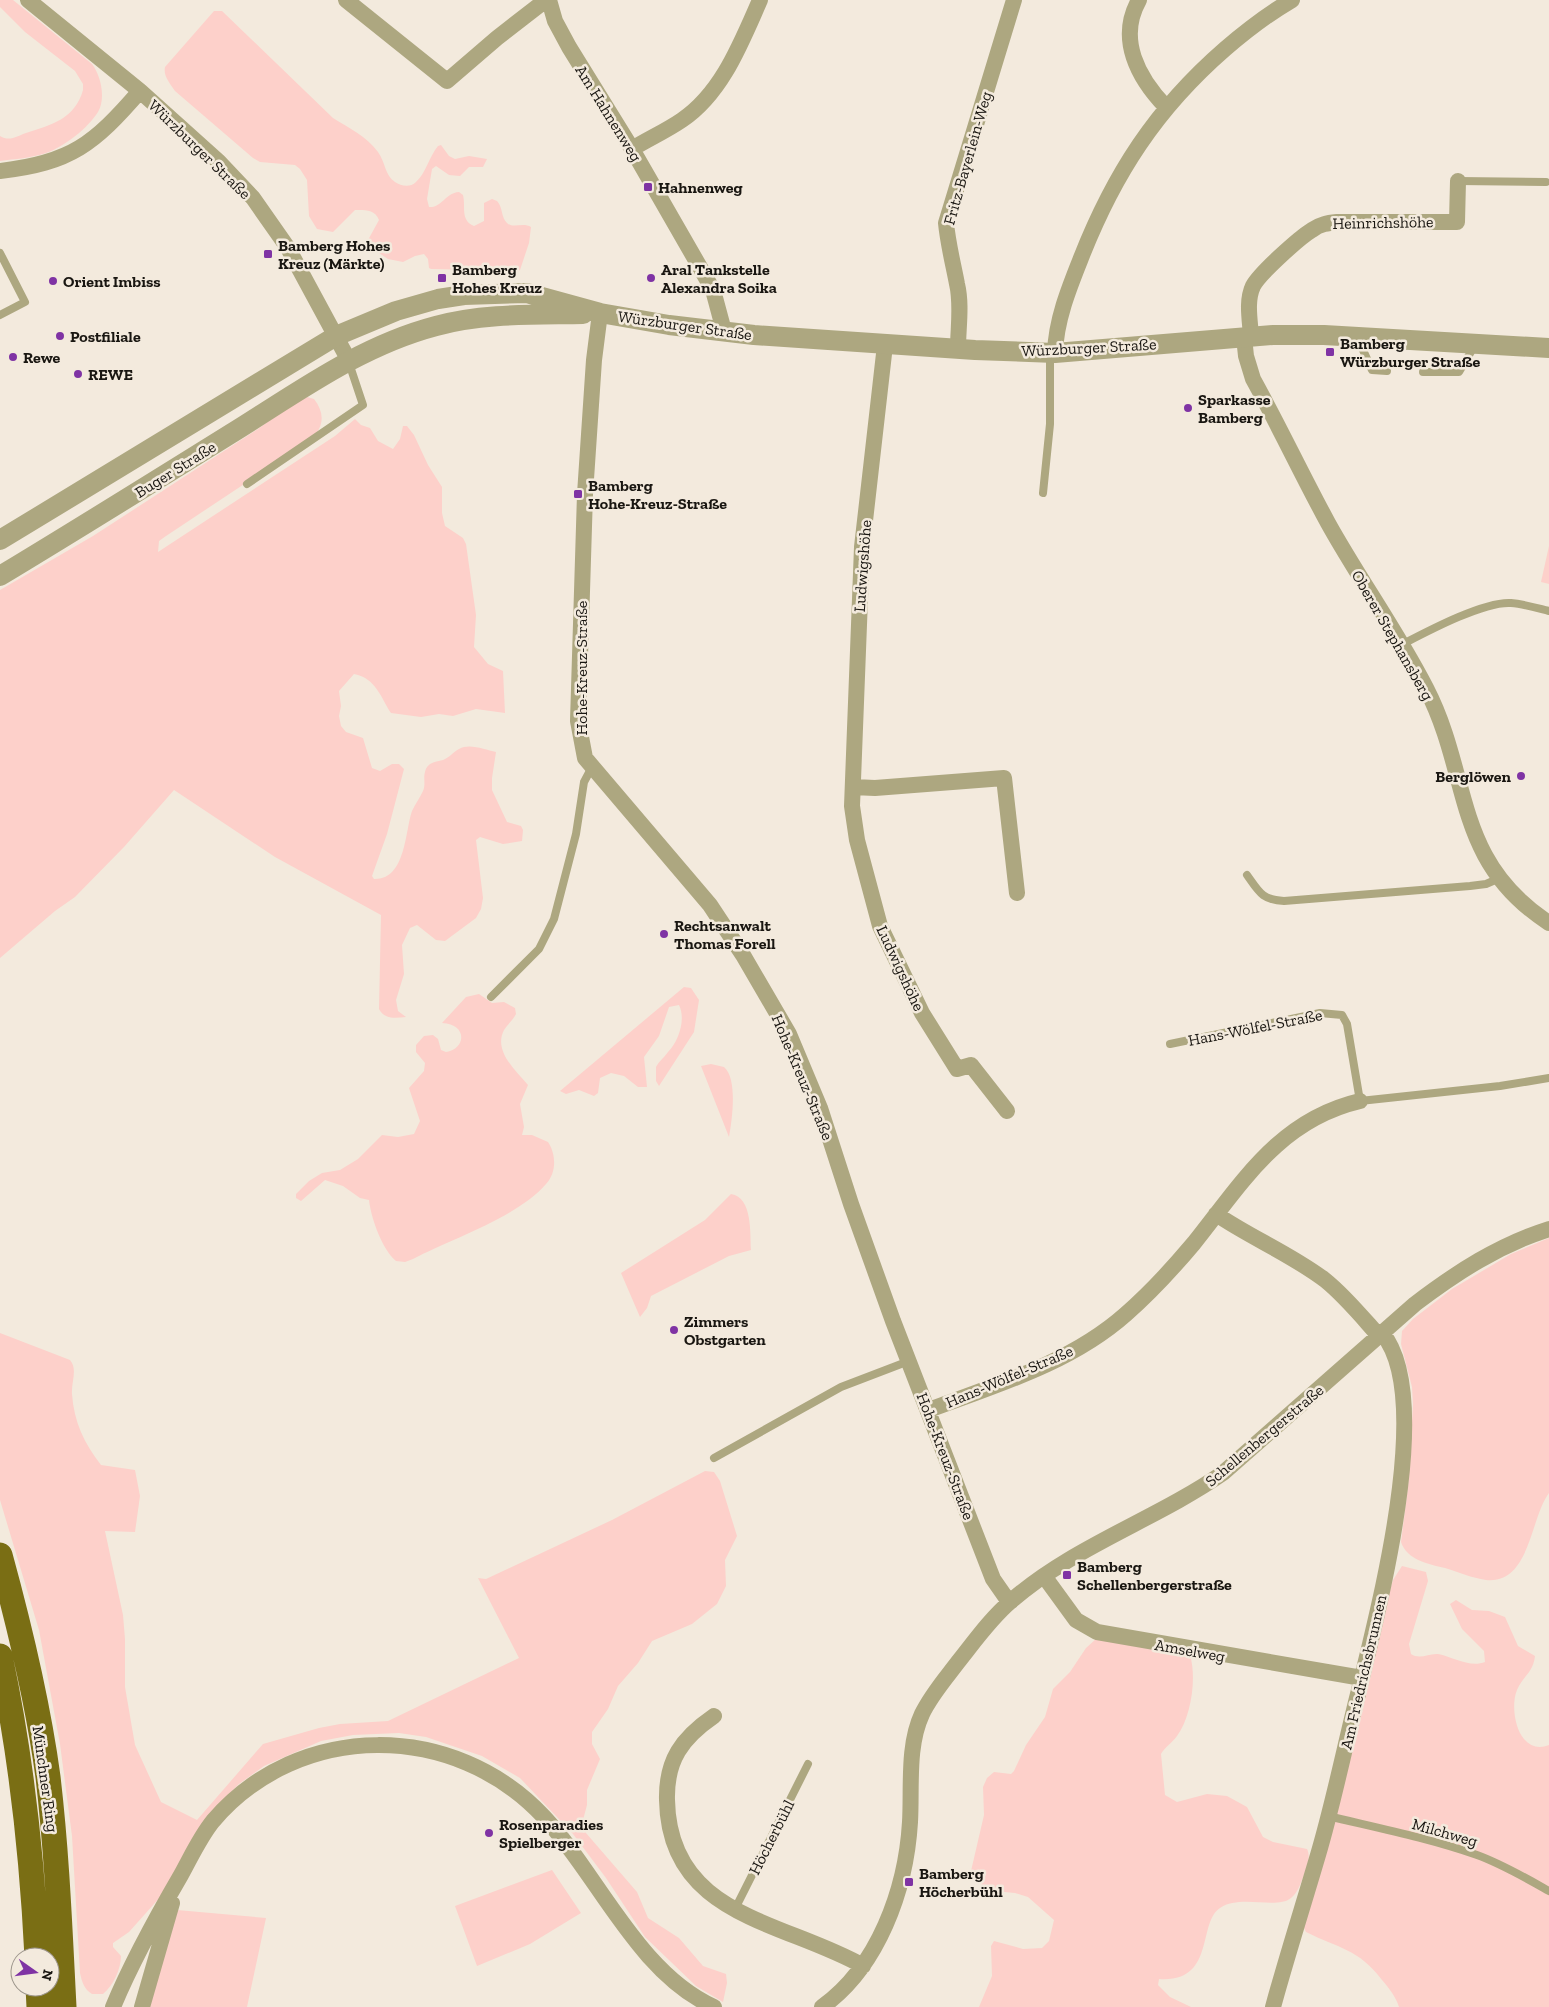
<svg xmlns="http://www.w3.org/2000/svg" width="1549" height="2007" font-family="'Zilla Slab',serif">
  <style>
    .green { fill: #fdd0ca }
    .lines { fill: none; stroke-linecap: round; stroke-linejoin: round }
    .service { stroke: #ada780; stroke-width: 8 }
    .minor { stroke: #ada780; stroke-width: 16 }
    .tertiary { stroke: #ada780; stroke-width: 20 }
    .primary { stroke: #7a6e14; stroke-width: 25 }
    .poi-dot { fill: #7f33a4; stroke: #f3eadd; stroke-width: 2 }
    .labels { text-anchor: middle; stroke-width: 5; stroke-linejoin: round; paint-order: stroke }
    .street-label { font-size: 16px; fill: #191611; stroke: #f3eadd }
    .poi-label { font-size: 16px; font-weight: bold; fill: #191611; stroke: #f3eadd; text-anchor: start }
  </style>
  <rect width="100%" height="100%" fill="#f3eadd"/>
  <path class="green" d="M 0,0 L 13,0 L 92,64 C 101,76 106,98 98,112 C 88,128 64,147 46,153 C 31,158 15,159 0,161 L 0,136 C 10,142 17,136 26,133 C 51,125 75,119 83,90 L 83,84 L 75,71 L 25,32 L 0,7 Z
    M 214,11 L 222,11 L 333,118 C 349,128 366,136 378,152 C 385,161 385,176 395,182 C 401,186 410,188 416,182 C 426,173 429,157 438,146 L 441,145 L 449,156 L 455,159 L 469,156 L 487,159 L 483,167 L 469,167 L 460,176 L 449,175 L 436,166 L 432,169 L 427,199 L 429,207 C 442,208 445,193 459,192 L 463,195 C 466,207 460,220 474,226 L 484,221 L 484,203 L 492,199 L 497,201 C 503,207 501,218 507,223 C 513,229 523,222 531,227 L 529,243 L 520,270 L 514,274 L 478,270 L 431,269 L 429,268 L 428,259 L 424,254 L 415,256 L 403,262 L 388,259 L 370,247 L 368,240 L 379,220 C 375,209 364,210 355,210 L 333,232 L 317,229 L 309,216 L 307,180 L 300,169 L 295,165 L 260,162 L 253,158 L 175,91 C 170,83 163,76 165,67 Z
    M 307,397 L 314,399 C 325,413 324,426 312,439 L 166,536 L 159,541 L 158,552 L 335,436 L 355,419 L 361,425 L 370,428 L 378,441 L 393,449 L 400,439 L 403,426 L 407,426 L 414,435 L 428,465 L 442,487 L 442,513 L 445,526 L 463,538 L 466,544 L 476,615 L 474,647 L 488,664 L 503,671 L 505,713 L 476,709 L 453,716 L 439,714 L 421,717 L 391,713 C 381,698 376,678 354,674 L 339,691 L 341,706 L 339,716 L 341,726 L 346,732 L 363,738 L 372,768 L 380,771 L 392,764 L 399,764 L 404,769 L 387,834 L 372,876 L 374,879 C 406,880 405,831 412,811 C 415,804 420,798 423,791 C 426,784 423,778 425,772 C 427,762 436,762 443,760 C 449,758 453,752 459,749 C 470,743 485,750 496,752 L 492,778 L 492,790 L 507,822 L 521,826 L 523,830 L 522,841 L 503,844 L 480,837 L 476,840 L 483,898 L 481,909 L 476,918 L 445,941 L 436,940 L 417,925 L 410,928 L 402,945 L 404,974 L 396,1000 L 398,1011 L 406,1017 C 396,1018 385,1020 379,1009 L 381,915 L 275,857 L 174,790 L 124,847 L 75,897 L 55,911 L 0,958 L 0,590 L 93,536 L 258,429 L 289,406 Z
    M 1549,546 L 1549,584 L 1541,582 Z
    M 684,987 L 691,988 L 699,1000 L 694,1032 L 659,1086 L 656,1081 L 656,1067 C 659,1061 664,1058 668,1052 C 679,1041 686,1019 679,1005 L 669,1007 L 659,1036 L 644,1057 L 647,1087 L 638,1087 L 624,1076 L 611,1073 L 600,1078 L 598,1093 L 594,1096 L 579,1090 L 566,1094 L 560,1091 Z
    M 479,994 L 492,1003 L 504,1002 L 515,1008 L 516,1014 C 513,1020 508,1024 504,1030 C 493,1051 516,1071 528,1085 L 520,1104 L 524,1127 L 522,1135 L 532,1135 L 548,1142 C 556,1154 557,1172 546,1184 C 518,1217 451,1239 413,1259 L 405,1262 L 396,1261 C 382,1249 371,1218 369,1200 L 360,1198 L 343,1186 L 325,1180 L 301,1201 L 296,1198 L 296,1194 L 309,1181 L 322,1173 L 340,1170 L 358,1159 L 382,1135 L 398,1137 L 414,1134 L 420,1121 L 409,1088 L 424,1071 L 425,1063 L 416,1052 L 416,1045 L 424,1036 L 433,1035 L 438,1039 L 441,1050 L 446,1052 C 466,1049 468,1024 442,1023 L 466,997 Z
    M 711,1064 L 724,1067 C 738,1079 732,1120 729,1137 L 701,1066 Z
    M 731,1194 C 753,1197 750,1235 751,1250 L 729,1256 L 651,1296 L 647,1308 L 640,1317 L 621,1273 L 705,1220 Z
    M 1549,1238 L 1549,1493 C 1530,1518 1530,1585 1486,1580 C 1472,1578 1458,1572 1445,1568 C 1428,1564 1407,1560 1401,1542 L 1408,1487 L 1413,1404 L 1412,1387 L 1401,1344 L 1402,1331 L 1413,1319 L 1452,1289 L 1511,1254 Z
    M 0,1333 L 70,1360 C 78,1369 71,1383 72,1394 C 74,1422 84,1443 101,1465 L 135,1470 L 140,1496 L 135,1532 L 105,1531 L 123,1615 L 125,1639 L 125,1687 L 135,1745 L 161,1802 L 197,1820 L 263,1744 L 319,1728 L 340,1724 L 388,1721 L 519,1658 L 478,1578 L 486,1579 L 612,1520 L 705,1471 L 714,1472 L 720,1481 L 737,1536 L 725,1560 L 726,1586 L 717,1604 L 692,1624 L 652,1641 L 638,1663 L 618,1686 L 608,1709 L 592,1732 L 592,1744 L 600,1759 L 587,1790 L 587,1805 L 583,1820 L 586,1833 L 637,1892 L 648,1918 L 679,1938 L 703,1966 L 726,1974 L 727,1983 L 723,2002 L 696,1986 L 645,1937 L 606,1878 L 573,1834 L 520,1778 L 482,1756 L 426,1737 L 399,1733 L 353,1735 L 321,1741 L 264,1766 L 239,1784 L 220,1803 L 162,1895 L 129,1932 L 113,1943 L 113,1947 L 121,1956 C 121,1969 113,1986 103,1994 L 92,1994 C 84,1989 82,1982 80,1973 L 72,1836 L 60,1744 L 39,1630 L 0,1500 Z
    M 1402,1566 L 1426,1572 L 1428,1581 L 1409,1644 L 1411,1654 C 1420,1660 1429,1653 1438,1654 C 1453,1657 1470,1668 1485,1662 L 1484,1651 L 1462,1629 L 1450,1604 L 1456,1600 L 1472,1610 L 1489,1611 L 1505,1617 L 1518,1646 L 1535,1656 C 1533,1673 1523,1676 1517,1690 C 1511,1704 1515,1729 1524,1739 C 1531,1747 1539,1749 1549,1745 L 1549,2007 L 1399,2007 C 1396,1997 1389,1988 1382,1980 C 1359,1949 1338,1948 1306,1932 L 1303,1926 L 1385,1607 L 1393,1580 Z
    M 1097,1638 L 1190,1655 C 1197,1678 1191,1717 1177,1736 C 1172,1743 1165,1747 1161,1754 L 1165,1795 L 1177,1802 L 1207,1794 L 1227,1796 L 1247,1807 L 1263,1837 L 1273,1842 L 1307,1849 C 1311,1857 1307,1866 1304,1875 C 1301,1882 1298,1893 1291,1898 C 1276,1910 1241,1894 1220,1908 C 1197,1923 1216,1983 1159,1979 L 1158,1985 L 1170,1997 L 1191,2007 L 979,2007 L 992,1976 L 991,1946 L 994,1941 L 1023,1949 L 1042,1948 L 1049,1941 L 1054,1920 L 1028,1897 L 1015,1893 L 994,1891 L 971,1879 L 971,1871 L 984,1815 L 983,1787 L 987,1778 L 994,1772 L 1011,1774 L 1014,1771 L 1026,1745 L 1045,1717 L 1053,1689 L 1070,1672 L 1086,1648 Z
    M 552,1870 L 581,1913 L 530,1944 L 477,1966 L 455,1906 Z
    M 177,1910 L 266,1918 L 247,2007 L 149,2007 Z"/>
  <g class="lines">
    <path class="service" d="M 1458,181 L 1546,182
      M 0,253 L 25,302 L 0,315
      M 1358,339 L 1372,370 L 1387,371
      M 1423,372 L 1459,372 L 1475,345
      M 247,484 L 363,405 L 349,363
      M 1043,493 L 1050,424 L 1050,355
      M 1401,645 C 1426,632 1484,601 1511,603 C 1524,604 1537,608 1549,611
      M 1247,875 C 1259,892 1262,900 1284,901 L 1470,886 L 1486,884 L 1500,878
      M 491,997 L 539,949 L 554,919 L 576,834 L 584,782 L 592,767
      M 1170,1044 L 1320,1013 L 1342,1015 L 1347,1024 L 1360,1101 L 1500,1086 L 1549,1078
      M 714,1458 L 841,1387 L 909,1361
      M 1328,1816 C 1378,1828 1428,1838 1477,1855 C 1502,1864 1526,1878 1549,1891
      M 735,1909 L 808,1764"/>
    <path class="minor" d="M 28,0 L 140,91 L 219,162 L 253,198 L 288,248 L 348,359
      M 346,0 L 447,81 L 497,38 L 546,0
      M 549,0 L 555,21 L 569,47 L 632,149 L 713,290 L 724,331
      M 1139,0 C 1117,39 1138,78 1166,107
      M 632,149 C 648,139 666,131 682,120 C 722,93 741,43 760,0
      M 0,171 C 71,163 94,144 140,91
      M 600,313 L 594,360 L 585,494 L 578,721 L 585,758 L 710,905 L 743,955 L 789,1034 L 820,1108 L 851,1204 L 893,1321 L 993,1579 L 1009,1602
      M 1251,336 C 1250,320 1246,301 1253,286 C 1260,273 1299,238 1312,230 C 1320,224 1328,223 1337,222 L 1457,222 L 1458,181
      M 1244,337 L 1246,356 L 1253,379 C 1279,426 1302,475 1328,523 C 1359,579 1397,631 1426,688 C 1472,777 1452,860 1549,923
      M 885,345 L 862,547 L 852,806 L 857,840 L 880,926 L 922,1013 L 957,1069 L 971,1065 L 1007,1111
      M 958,349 C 958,328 962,305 957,284 C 953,263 948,244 946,223 L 1014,0
      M 1055,353 C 1056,320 1069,288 1081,258 C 1114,174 1156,109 1225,49 C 1246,31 1268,14 1292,0
      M 853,787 L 875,788 L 1004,778 L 1017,893
      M 1216,1214 C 1251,1238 1291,1254 1325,1280 C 1345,1296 1362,1317 1379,1336
      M 929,1410 C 996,1385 1071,1363 1126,1314 C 1150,1293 1173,1268 1194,1243 C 1242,1183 1279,1120 1360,1101
      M 1044,1576 L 1076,1620 L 1097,1632 L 1362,1678
      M 714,1716 C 682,1738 666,1760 667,1800 C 669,1917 784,1921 863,1966
      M 113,2007 C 132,1961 156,1918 181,1875 C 191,1857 200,1837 213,1821 C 299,1720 455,1721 544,1817 C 598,1875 638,1973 714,2007
      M 142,2007 L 172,1903
      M 822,2007 C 878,1967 906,1890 910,1822 C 912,1788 907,1746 922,1714 C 931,1695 946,1678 958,1662 C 974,1642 991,1618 1010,1602 C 1072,1547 1155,1520 1223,1473 L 1415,1304 C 1457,1272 1499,1245 1549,1229
      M 1273,2007 C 1287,1956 1303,1906 1318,1855 C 1334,1801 1345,1745 1359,1690 C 1377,1613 1436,1397 1382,1333"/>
    <path class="tertiary" d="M 0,540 L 336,336 L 396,311 L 438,299 L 464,295 L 527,293 L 600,313 L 669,325 L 754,335 L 975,350 L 1055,353 L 1273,335 L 1324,335 L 1549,348
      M 0,576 C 78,529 155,481 232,433 C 298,392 360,346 436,326 C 483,313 535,315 583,314"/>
    <path class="primary" d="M 0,1555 C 20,1628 38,1702 48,1777 C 57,1853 60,1930 64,2007
      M 0,1656 C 21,1754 32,1856 37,1957
      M 38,1987 L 39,2007"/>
  </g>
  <g class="poi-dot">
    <rect x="643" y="182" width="10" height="10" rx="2.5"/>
    <rect x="263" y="249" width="10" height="10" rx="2.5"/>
    <rect x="437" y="273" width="10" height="10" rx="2.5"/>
    <circle cx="651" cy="278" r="5"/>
    <circle cx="53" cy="281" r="5"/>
    <circle cx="60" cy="336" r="5"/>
    <rect x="1325" y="347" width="10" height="10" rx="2.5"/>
    <circle cx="13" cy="357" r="5"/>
    <circle cx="78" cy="374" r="5"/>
    <circle cx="1188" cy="408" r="5"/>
    <rect x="573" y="489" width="10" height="10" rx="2.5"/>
    <circle cx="1521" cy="776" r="5"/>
    <circle cx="664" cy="934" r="5"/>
    <circle cx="674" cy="1330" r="5"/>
    <rect x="1062" y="1570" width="10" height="10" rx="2.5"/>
    <circle cx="489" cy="1833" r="5"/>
    <rect x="904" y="1877" width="10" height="10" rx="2.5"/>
  </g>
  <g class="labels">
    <g class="street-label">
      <text transform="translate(609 113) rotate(58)" y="6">Am Hahnenweg</text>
      <text transform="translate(200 149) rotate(44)" y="6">Würzburger Straße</text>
      <text transform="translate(967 158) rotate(-74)" y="6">Fritz-Bayerlein-Weg</text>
      <text transform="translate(1383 222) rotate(-1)" y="6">Heinrichshöhe</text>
      <text transform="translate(685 325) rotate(8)" y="6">Würzburger Straße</text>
      <text transform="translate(1089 347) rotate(-3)" y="6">Würzburger Straße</text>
      <text transform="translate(175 469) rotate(-32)" y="6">Buger Straße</text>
      <text transform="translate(862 566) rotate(-86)" y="6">Ludwigshöhe</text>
      <text transform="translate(1393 635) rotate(60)" y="6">Oberer Stephansberg</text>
      <text transform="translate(581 668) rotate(-90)" y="6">Hohe-Kreuz-Straße</text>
      <text transform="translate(901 968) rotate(65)" y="6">Ludwigshöhe</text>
      <text transform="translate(1255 1027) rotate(-11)" y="6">Hans-Wölfel-Straße</text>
      <text transform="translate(803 1077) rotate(67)" y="6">Hohe-Kreuz-Straße</text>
      <text transform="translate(1009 1376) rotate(-23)" y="6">Hans-Wölfel-Straße</text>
      <text transform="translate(1264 1435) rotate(-40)" y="6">Schellenbergerstraße</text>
      <text transform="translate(946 1456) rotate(69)" y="6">Hohe-Kreuz-Straße</text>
      <text transform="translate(1190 1650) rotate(10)" y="6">Amselweg</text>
      <text transform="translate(1363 1672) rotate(-77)" y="6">Am Friedrichsbrunnen</text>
      <text transform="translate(46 1779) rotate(82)" y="6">Münchner Ring</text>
      <text transform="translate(1445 1832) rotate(16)" y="6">Milchweg</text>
      <text transform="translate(771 1837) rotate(-63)" y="6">Höcherbühl</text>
    </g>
    <g class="poi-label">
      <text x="658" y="193">Hahnenweg</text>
      <text x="278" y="251">Bamberg Hohes<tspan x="278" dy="18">Kreuz (Märkte)</tspan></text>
      <text x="452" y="275">Bamberg<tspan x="452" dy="18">Hohes Kreuz</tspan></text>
      <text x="661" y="275">Aral Tankstelle<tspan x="661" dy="18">Alexandra Soika</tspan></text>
      <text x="63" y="287">Orient Imbiss</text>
      <text x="70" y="342">Postfiliale</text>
      <text x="1340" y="349">Bamberg<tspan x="1340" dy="18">Würzburger Straße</tspan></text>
      <text x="23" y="363">Rewe</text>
      <text x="88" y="380">REWE</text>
      <text x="1198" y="405">Sparkasse<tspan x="1198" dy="18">Bamberg</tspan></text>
      <text x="588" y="491">Bamberg<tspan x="588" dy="18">Hohe-Kreuz-Straße</tspan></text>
      <text x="1511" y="782" text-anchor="end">Berglöwen</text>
      <text x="674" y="931">Rechtsanwalt<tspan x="674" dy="18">Thomas Forell</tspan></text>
      <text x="684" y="1327">Zimmers<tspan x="684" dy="18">Obstgarten</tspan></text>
      <text x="1077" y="1572">Bamberg<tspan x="1077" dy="18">Schellenbergerstraße</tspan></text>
      <text x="499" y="1830">Rosenparadies<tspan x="499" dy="18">Spielberger</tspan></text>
      <text x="919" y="1879">Bamberg<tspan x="919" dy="18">Höcherbühl</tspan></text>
    </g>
  </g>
  <g transform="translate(35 1972) rotate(104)"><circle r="24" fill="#f3eadd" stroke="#9c958b"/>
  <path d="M0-4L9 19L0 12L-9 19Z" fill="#7f33a4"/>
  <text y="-8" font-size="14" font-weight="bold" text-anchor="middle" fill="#191611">N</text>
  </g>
</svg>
